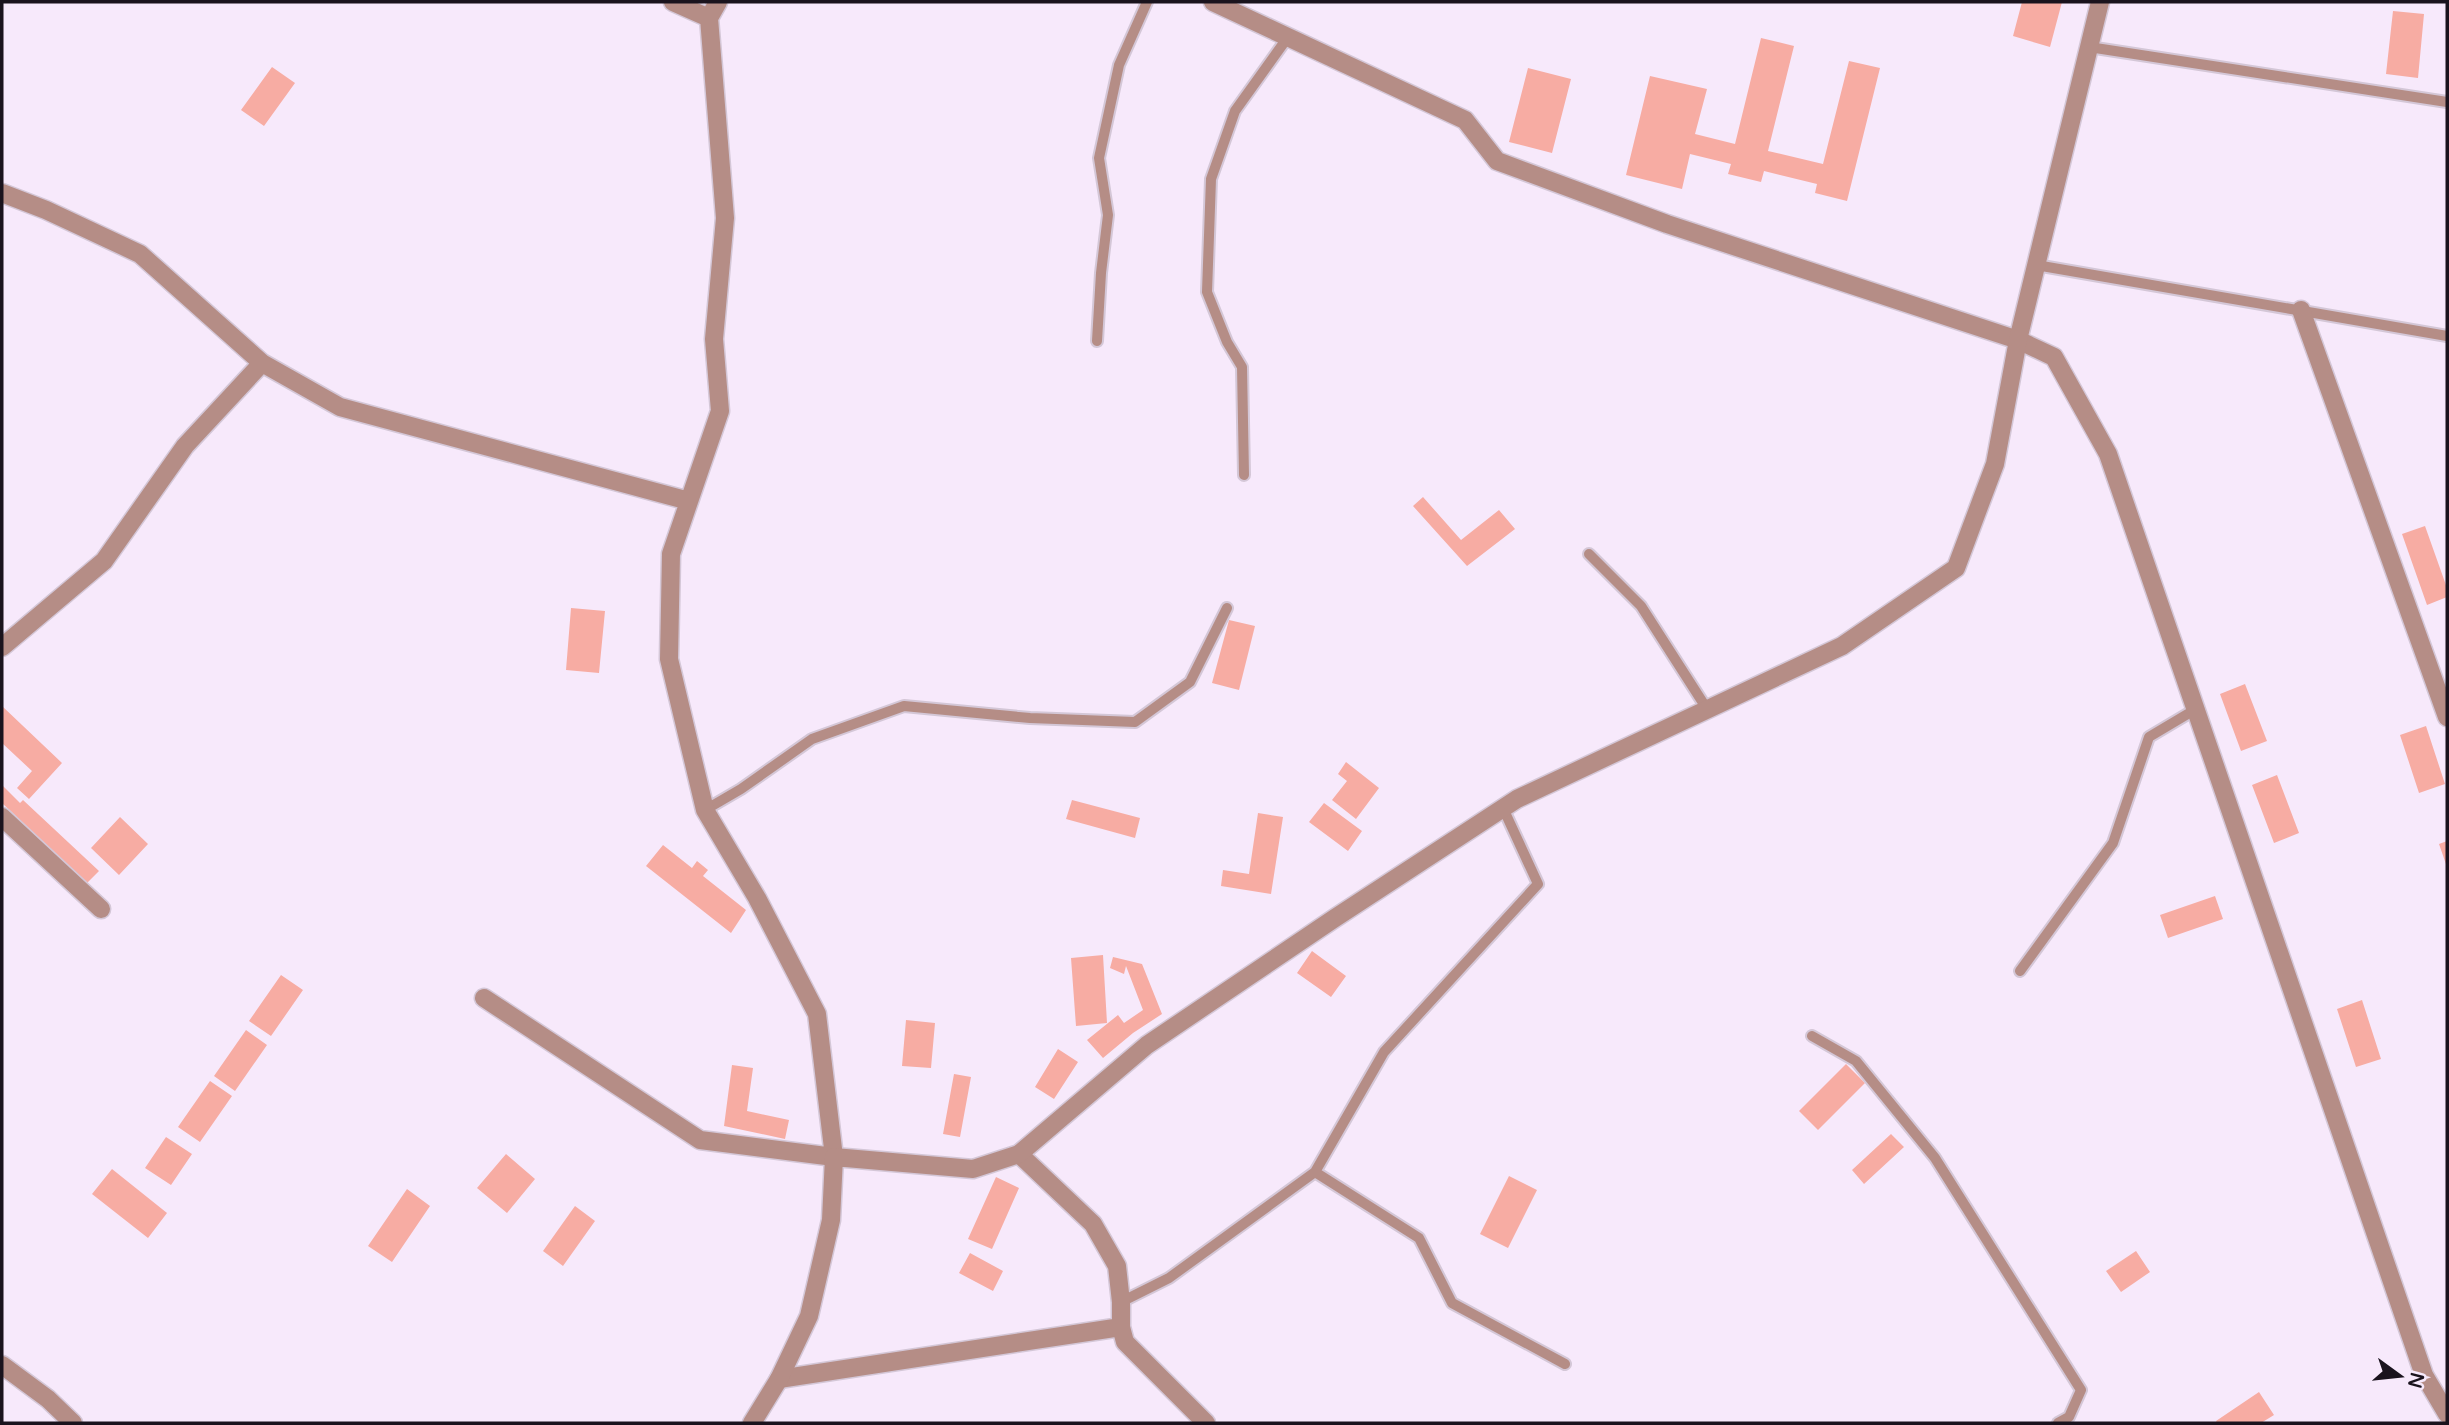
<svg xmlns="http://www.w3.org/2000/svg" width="2449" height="1425" font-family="'Varela Round',sans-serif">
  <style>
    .building { fill: #f7aca3 }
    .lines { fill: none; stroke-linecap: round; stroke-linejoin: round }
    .service-casing { stroke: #d4c7d7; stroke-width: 14 }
    .minor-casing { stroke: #d4c7d7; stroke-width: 21 }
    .tertiary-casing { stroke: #d4c7d7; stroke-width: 21 }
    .service { stroke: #b58d86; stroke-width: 10 }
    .minor { stroke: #b58d86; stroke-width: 18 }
    .tertiary { stroke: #b58d86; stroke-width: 18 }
  </style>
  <rect width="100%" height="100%" fill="#f7e9fb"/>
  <path class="building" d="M 2022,2 L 2062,2 L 2050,47 L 2013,36 Z
    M 2393,11 L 2424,14 L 2418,78 L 2386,74 Z
    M 1761,38 L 1794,46 L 1768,151 L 1823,164 L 1849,61 L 1880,68 L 1847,201 L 1815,193 L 1817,184 L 1764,171 L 1761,182 L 1728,174 L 1731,164 L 1690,154 L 1682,189 L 1626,175 L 1650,76 L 1707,89 L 1695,134 L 1735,144 Z
    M 272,67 L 295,83 L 264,126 L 241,110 Z
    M 1528,68 L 1571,79 L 1552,153 L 1509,142 Z
    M 1423,497 L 1461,540 L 1499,510 L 1515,529 L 1467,566 L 1413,506 Z
    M 2425,526 L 2447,588 L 2447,597 L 2427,605 L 2402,534 Z
    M 571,608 L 605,611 L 599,673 L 566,670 Z
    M 1229,620 L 1255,626 L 1239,690 L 1212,683 Z
    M 2245,684 L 2267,741 L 2241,751 L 2220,694 Z
    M 2,706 L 62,763 L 29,799 L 17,788 L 32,771 L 2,743 Z
    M 2426,726 L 2445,784 L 2419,793 L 2400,735 Z
    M 1346,762 L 1379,788 L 1356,819 L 1332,800 L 1347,781 L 1338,774 Z
    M 2277,775 L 2299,833 L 2274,843 L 2252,785 Z
    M 2,785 L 20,803 L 23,800 L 99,871 L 87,883 L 2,803 Z
    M 1072,800 L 1140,818 L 1135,838 L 1066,819 Z
    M 1324,803 L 1362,831 L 1348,851 L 1309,822 Z
    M 1258,813 L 1283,817 L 1271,894 L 1221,886 L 1223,870 L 1249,874 Z
    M 120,817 L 148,844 L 119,875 L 91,848 Z
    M 2447,841 L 2447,867 L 2439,844 Z
    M 663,845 L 692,868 L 697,861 L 708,870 L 703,876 L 746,910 L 731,933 L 646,866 Z
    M 2215,896 L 2223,919 L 2168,938 L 2160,915 Z
    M 1312,951 L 1346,976 L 1331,997 L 1297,973 Z
    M 1103,955 L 1107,1023 L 1076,1026 L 1071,958 Z
    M 1113,957 L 1142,964 L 1162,1014 L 1133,1033 L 1103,1058 L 1087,1040 L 1118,1015 L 1124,1023 L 1143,1010 L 1126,966 L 1124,974 L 1110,968 Z
    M 281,975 L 303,990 L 271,1036 L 249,1021 Z
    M 2362,1000 L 2381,1059 L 2356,1067 L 2337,1009 Z
    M 906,1020 L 935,1023 L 931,1068 L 902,1066 Z
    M 246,1030 L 267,1045 L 235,1091 L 214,1076 Z
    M 1058,1049 L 1078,1062 L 1054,1099 L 1035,1087 Z
    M 1846,1064 L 1865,1083 L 1818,1130 L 1799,1111 Z
    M 732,1065 L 753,1068 L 747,1111 L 789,1120 L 785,1139 L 724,1126 Z
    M 954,1074 L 971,1077 L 960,1137 L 943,1134 Z
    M 210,1081 L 232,1096 L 200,1142 L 178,1127 Z
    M 1891,1134 L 1904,1147 L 1864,1184 L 1852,1170 Z
    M 166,1137 L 192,1154 L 171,1185 L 145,1168 Z
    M 506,1154 L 535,1179 L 507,1213 L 477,1188 Z
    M 112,1169 L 167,1213 L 148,1238 L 92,1194 Z
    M 1509,1176 L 1537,1190 L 1508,1248 L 1480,1234 Z
    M 996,1177 L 1019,1188 L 992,1249 L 968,1239 Z
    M 407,1189 L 430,1206 L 392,1262 L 368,1246 Z
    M 575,1206 L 595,1221 L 563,1266 L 543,1251 Z
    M 2136,1251 L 2150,1272 L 2121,1292 L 2106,1271 Z
    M 970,1253 L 1003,1271 L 993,1291 L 959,1273 Z
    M 2259,1392 L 2274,1415 L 2261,1423 L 2217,1423 L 2216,1421 Z"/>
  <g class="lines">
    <g class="service-casing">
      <path id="service" d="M 2089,47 L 2447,102
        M 2036,265 L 2447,336
        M 1097,341 L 1101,273 L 1108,215 L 1099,158 L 1119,65 L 1147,2
        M 1244,475 L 1242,367 L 1227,342 L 1207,292 L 1211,179 L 1235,111 L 1288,37
        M 1589,554 L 1641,606 L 1707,709
        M 705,810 L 741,789 L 812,739 L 904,706 L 1030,718 L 1135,722 L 1190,682 L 1227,608
        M 2020,971 L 2113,843 L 2149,737 L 2196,709
        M 1812,1036 L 1856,1061 L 1935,1158 L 2081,1390 L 2069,1417 L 2058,1423
        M 1315,1172 L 1419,1238 L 1452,1303 L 1565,1364
        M 1121,1302 L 1169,1278 L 1315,1172 L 1384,1052 L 1538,884 L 1503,808"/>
    </g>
    <g class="minor-casing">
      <path id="minor" d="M 673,2 L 709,18
        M 1213,2 L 1465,120 L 1497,161 L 1667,224 L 2018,340 L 2054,357 L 2108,454 L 2424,1375 L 2447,1414
        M 2,193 L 46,210 L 140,254 L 262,363 L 340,407 L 689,501
        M 2301,310 L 2447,717
        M 2,647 L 104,561 L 185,446 L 262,363
        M 2,817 L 101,909
        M 484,998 L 700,1140 L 834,1157 L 817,1014 L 757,898 L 705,810 L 669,659 L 671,554 L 720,411 L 714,339 L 725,218 L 709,18 L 718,2
        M 1019,1154 L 1093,1224 L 1117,1266 L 1121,1302 L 1121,1327 L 1125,1342 L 1206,1423
        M 2,1365 L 48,1399 L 73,1423
        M 779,1379 L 1121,1327"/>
    </g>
    <g class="tertiary-casing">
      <path id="tertiary" d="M 752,1423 L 779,1379 L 809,1316 L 831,1220 L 834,1157 L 973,1169 L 1019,1154 L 1147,1045 L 1335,918 L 1517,799 L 1842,646 L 1956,568 L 1995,464 L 2018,340 L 2100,2"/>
    </g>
    <use href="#service" class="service"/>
    <use href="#minor" class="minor"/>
    <use href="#tertiary" class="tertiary"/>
  </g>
  <rect width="2449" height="1425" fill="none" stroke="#1a131d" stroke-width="7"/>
  <g transform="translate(2400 1376) rotate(105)" stroke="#f7e9fb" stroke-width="5" paint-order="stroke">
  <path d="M0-5L12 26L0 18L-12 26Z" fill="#1a131d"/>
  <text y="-10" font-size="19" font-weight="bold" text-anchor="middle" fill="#1a131d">N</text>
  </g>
</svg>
